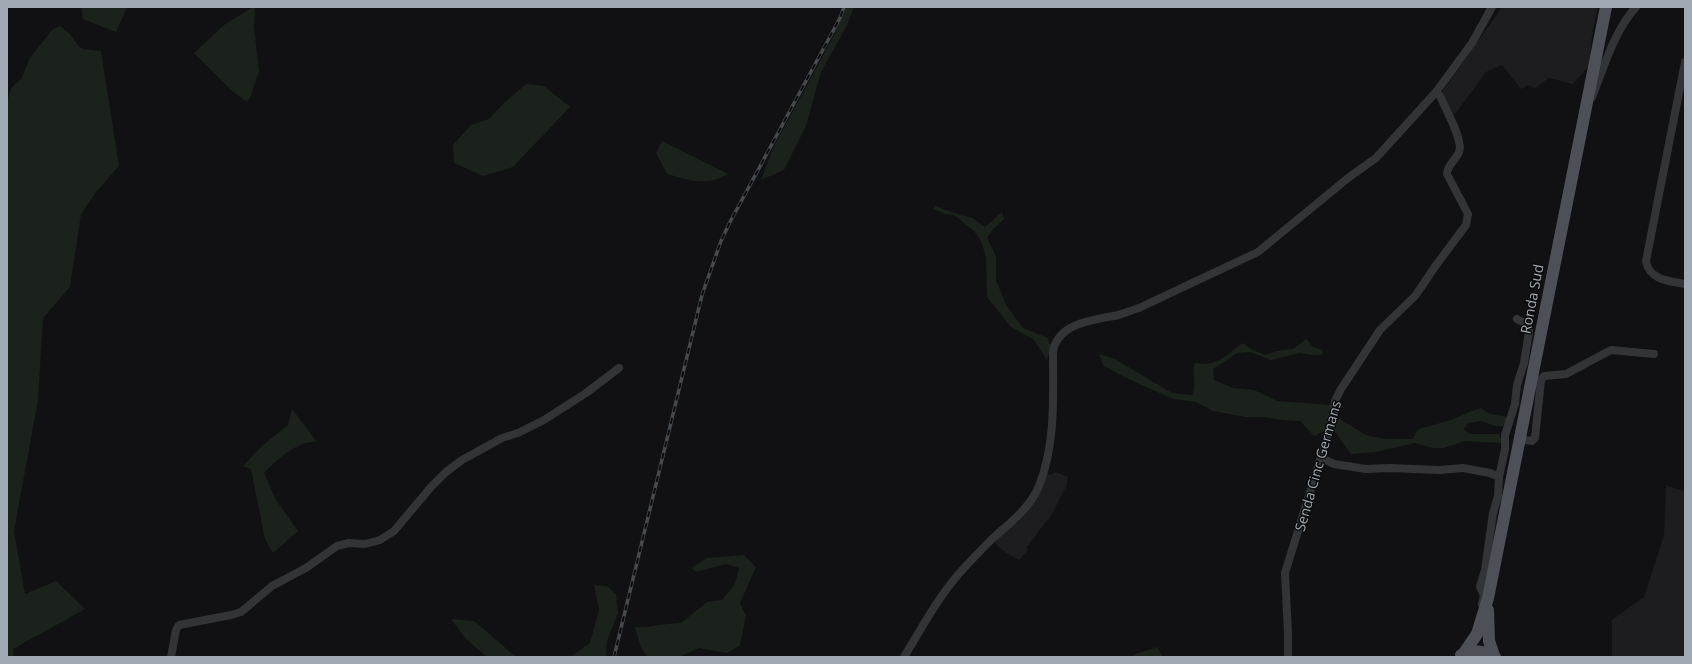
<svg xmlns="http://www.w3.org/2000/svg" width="1692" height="664" font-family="'Open Sans',sans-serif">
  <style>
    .built { fill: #1d1d20 }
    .green { fill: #1b221b }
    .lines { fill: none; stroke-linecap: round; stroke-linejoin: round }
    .street { stroke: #323438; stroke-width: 8 }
    .primary { stroke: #4d5157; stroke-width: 12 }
    .rail-casing { stroke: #464a4f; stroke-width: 3.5 }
    .rail { stroke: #0c0c0d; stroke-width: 2; stroke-dasharray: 6; stroke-linecap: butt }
    .labels { text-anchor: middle; stroke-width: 3; stroke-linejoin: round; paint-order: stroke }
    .street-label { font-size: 14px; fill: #a1aab4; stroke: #0c0c0d }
  </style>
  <rect width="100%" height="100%" fill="#111113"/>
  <path class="built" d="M 1502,7 L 1598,7 L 1592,35 L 1589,66 L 1573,84 L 1549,78 L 1535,88 L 1528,85 L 1521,89 L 1502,65 L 1486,72 L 1456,113 L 1453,114 L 1442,92 Z
    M 1056,472 L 1068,477 L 1066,487 L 1052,514 L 1026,548 L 1028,550 L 1019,560 L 1005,552 L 994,543 L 1000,537 L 1046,473 L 1050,475 Z
    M 1666,485 L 1685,492 L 1685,657 L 1612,657 L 1612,620 L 1644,597 L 1664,535 Z"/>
  <path class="green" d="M 81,7 L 127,7 L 116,32 L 83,19 Z
    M 253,7 L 255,7 L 254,27 L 259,71 L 250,98 L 247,102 L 232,91 L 194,53 L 224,25 Z
    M 846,7 L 854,7 L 846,27 L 821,72 L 806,126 L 784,170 L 761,180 L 774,146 L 831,41 Z
    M 60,26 L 69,33 L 79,47 L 83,49 L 101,51 L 119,166 L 97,191 L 81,214 L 70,287 L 43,318 L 38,400 L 14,531 L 25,594 L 56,581 L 85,609 L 13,649 L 14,657 L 7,657 L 7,102 L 11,88 L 22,78 L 29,59 L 53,29 Z
    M 526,84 L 544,86 L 570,107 L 513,167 L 483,176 L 454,163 L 453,145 L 471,125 L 489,119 L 504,103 Z
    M 662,141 L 728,174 C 705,187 690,180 667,174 L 656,153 Z
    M 935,206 L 960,215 L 973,218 L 985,227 L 1002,212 L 1004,219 L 993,229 L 987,238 L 996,256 L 996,280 L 1006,305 L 1023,328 L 1048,338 L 1051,346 L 1047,360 L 1034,340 L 1010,326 L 987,297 L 986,257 L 981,241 L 974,231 L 954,215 L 945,214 L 934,209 Z
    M 1306,339 L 1313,347 L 1323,350 L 1322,355 L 1312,355 L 1300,353 L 1271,360 L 1250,352 L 1237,353 L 1213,369 L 1214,380 L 1233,388 L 1254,390 L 1277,401 L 1332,405 L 1328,429 L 1314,436 L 1300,421 L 1283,420 L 1264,417 L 1246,417 L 1213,411 L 1196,402 L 1173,399 L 1124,377 L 1103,365 L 1099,354 L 1115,359 L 1172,393 L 1192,395 C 1197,384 1191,374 1195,363 C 1219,367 1224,355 1243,343 L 1251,349 L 1265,355 L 1277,351 L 1293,349 Z
    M 1481,408 L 1490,414 L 1507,417 L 1505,426 L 1494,426 L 1481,421 L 1468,423 L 1464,429 L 1469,434 L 1499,434 L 1502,443 L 1465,441 L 1444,448 L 1433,448 L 1415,443 L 1376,452 L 1351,454 L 1333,429 L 1338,418 L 1366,435 L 1384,439 L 1413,439 L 1417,430 C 1429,425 1440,424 1451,420 C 1461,416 1470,411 1481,408 Z
    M 292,409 L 317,442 C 299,440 276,460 264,473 L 276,500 L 298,531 L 273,553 L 265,539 L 251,469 L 243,466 L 262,446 L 288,425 Z
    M 744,555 L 756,567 L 740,603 L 746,616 L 740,645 L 727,653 L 699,648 L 679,657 L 648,657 L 641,648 L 635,627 C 651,628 665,623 681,623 L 707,602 L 722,600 L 735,584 L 739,568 L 726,564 L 696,572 L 691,568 L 707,558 Z
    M 594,585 L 607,586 L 616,594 L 618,613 L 607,641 L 606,657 L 570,657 L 590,643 L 599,610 Z
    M 451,619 L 474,621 L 516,657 L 487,657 L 466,639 Z
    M 1158,647 L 1162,657 L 1132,657 L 1135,654 Z"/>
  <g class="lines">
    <path class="street" d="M 1685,62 L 1646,261 C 1649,280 1669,281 1685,284
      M 1592,97 C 1604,67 1614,31 1636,7
      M 1526,440 L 1532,441 L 1535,438 L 1541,380 L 1544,376 L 1566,374 L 1611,350 L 1654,354
      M 1321,458 L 1334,464 L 1366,469 L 1390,468 L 1439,470 L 1463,468 L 1490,473 L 1499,477
      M 1482,604 L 1484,595 L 1480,587 L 1485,570 L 1493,513 L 1498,496 L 1499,477 L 1505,449 L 1505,435 L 1515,404 L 1517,385 L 1524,363 L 1529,332 L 1528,325 L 1517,319
      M 171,657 L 176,630 L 179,625 L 231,615 L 241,612 L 272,586 L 306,568 L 337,546 L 349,543 L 365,544 L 380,540 L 394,531 L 431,487 L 446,472 L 462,460 L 502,438 L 518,433 L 544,420 L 586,393 L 619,368
      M 904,657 C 921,629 936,601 957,576 C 968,563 981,550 993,538 C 1010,523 1030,508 1039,486 C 1056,444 1053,395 1053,351 C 1059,322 1095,320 1118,315 C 1125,313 1132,310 1139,308 L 1258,252 L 1348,178 L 1376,158 L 1436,92 L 1472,43 L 1492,7
      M 1288,657 L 1288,633 L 1285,573 L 1333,418 L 1335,401 L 1341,389 L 1380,330 L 1415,296 L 1422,286 L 1434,268 L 1466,225 L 1468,214 L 1447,174 C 1447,165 1456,160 1459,152 C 1464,141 1445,108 1440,96 L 1436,92"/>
    <path class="primary" d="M 1488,610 L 1489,641 L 1494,656
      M 1464,653 L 1477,634 L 1488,598 L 1606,7
      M 1461,655 C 1472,649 1485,651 1495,657"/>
    <g class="rail-casing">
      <path id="rail" d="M 614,657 L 702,295 L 721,241 L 730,222 L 840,18 L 844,7"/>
    </g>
    <use href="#rail" class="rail"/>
  </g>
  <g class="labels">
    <g class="street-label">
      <text transform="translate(1532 299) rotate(-79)" y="5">Ronda Sud</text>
      <text transform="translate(1318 466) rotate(-74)" y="5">Senda Cinc Germans</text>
    </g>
  </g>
  <rect width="1692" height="664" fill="none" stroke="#a1aab4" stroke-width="16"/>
</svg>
